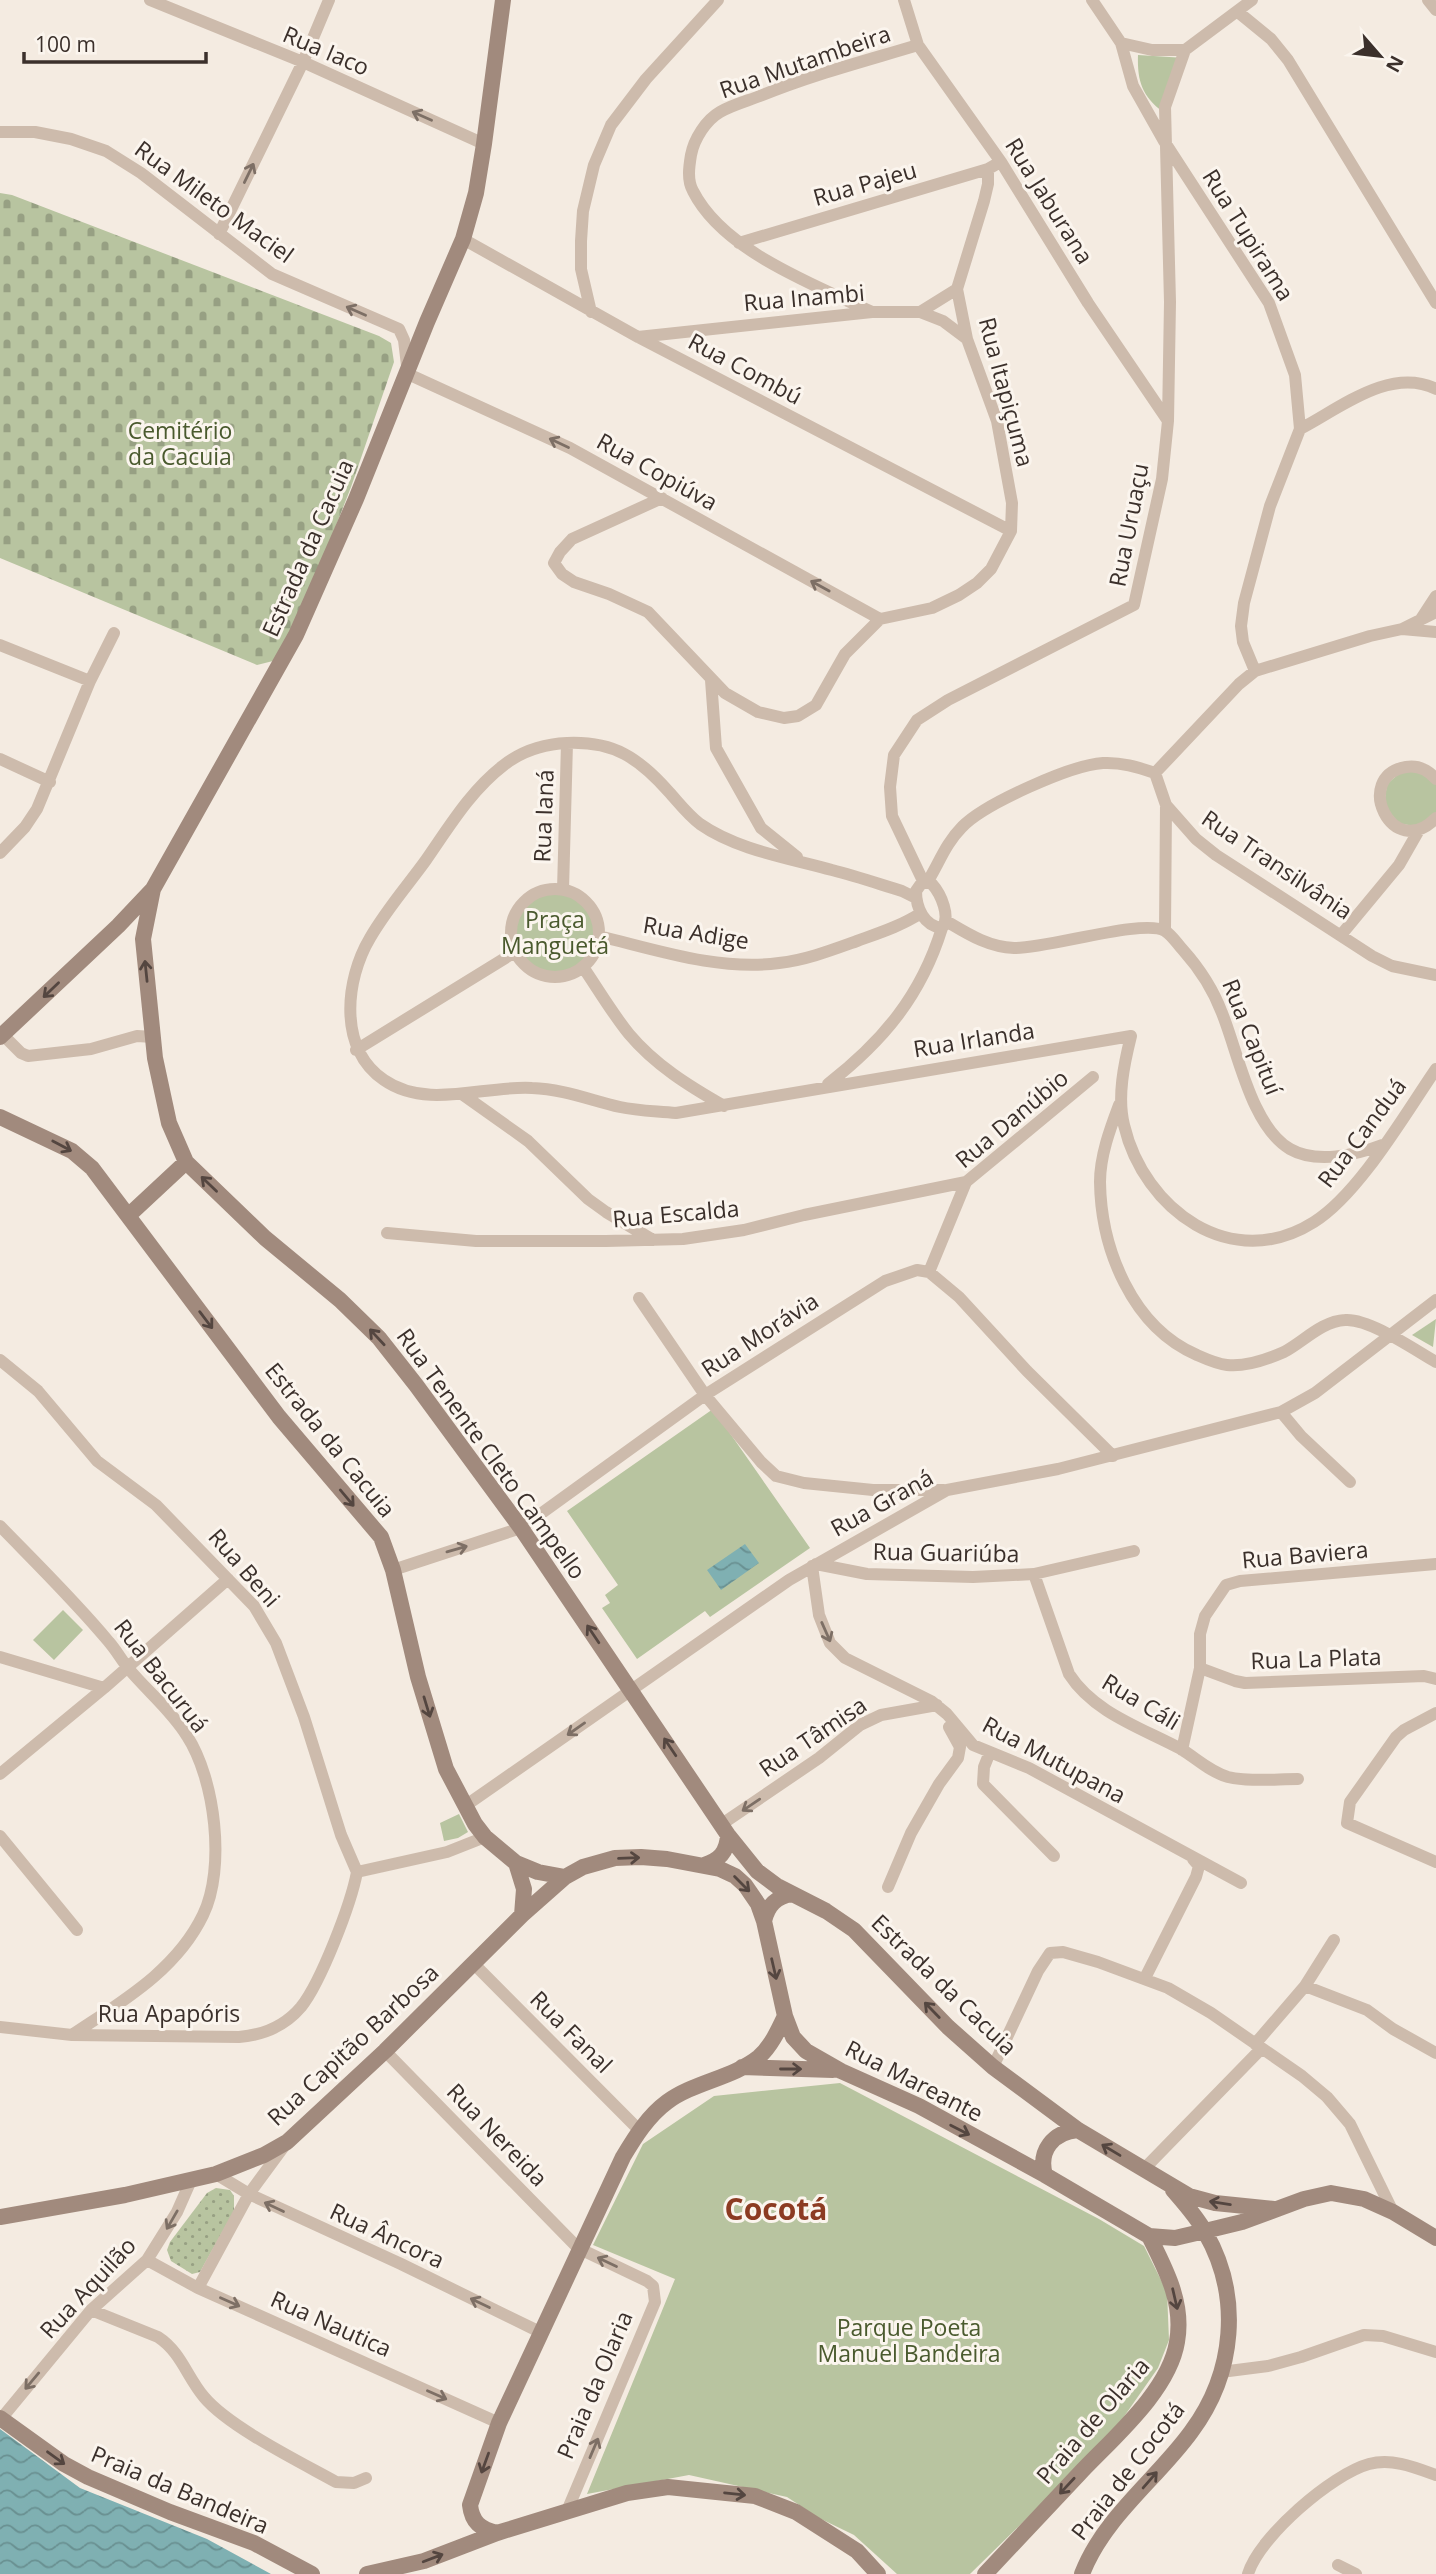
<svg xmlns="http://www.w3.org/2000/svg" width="1436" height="2574" font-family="'Open Sans',sans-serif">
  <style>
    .grass { fill: url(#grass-dots) }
    .cemetery { fill: url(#cemetery-stones) }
    .park { fill: #b8c4a0 }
    .water { fill: url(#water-waves) }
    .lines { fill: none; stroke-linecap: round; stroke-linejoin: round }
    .street { stroke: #cdbbac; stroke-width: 12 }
    .secondary { stroke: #a18a7d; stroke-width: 16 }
    .oneway { stroke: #7d6f65 }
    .oneway2 { stroke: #544640 }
    .labels { text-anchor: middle; stroke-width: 6; stroke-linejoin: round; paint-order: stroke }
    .street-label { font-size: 23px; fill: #3b302b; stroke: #fbf5ee }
    .park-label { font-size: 23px; fill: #4a5a2e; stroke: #fbf5ee }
    .district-label { font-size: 30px; font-weight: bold; fill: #8c3b22; stroke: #fbf5ee }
  </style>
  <defs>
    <pattern id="grass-dots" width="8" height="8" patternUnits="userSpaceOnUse" patternTransform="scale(1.75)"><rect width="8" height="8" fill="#b8c4a0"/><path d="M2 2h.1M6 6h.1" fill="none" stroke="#97a083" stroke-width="1.8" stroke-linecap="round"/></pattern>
    <pattern id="cemetery-stones" width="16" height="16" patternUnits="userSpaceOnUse" patternTransform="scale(1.75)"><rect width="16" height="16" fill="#b8c4a0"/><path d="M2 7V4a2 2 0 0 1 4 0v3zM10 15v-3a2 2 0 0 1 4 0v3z" fill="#97a083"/></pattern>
    <pattern id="water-waves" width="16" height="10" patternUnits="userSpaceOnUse" patternTransform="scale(1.75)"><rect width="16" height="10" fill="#7fb0b2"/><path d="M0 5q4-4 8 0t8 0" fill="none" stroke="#699091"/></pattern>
  </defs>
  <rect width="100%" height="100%" fill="#f4ebe1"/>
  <path class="grass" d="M 216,2188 L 230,2190 L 234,2196 L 234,2211 L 200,2272 L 192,2274 L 171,2261 L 167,2250 L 170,2242 L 207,2193 Z"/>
  <path class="cemetery" d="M 0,193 L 12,195 L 379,336 L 391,343 L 394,362 L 351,487 L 293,636 L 277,660 L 257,665 L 0,558 Z"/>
  <path class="park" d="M 1138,55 L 1185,58 L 1167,115 C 1143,98 1137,83 1138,55 Z
    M 1402,771 L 1421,771 L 1436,784 L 1436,813 L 1419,826 L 1399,824 L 1384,805 L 1387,784 Z
    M515 933a40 40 0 1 1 80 0a40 40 0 1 1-80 0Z
    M 1436,1319 L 1433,1347 L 1412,1335 Z
    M 713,1409 L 810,1548 L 710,1617 L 705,1611 L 637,1659 L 602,1608 L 610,1603 L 605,1595 L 618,1585 L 567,1511 Z
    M 63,1610 L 83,1630 L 54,1660 L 33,1640 Z
    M 459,1814 L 468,1832 L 458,1838 L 444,1841 L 440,1823 Z
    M 840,2083 L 1099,2219 L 1144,2246 L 1167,2292 L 1169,2340 L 1158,2368 L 1123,2418 L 1069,2477 L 970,2574 L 897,2574 L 854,2535 L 819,2518 L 787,2497 L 689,2475 L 587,2494 L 675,2279 L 593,2245 L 643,2144 L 714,2096 Z"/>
  <path class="water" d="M 745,1544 L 759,1563 L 721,1590 L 707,1570 Z
    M 0,2429 L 80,2488 L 207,2539 L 271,2574 L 0,2574 Z"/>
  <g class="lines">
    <path class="street" d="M 150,0 L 303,62 L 484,144
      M 904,0 L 918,45 L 1001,162 L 1088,303 L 1168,421
      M 1092,0 L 1121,43 L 1133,86 L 1164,141 L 1269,303 L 1295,375 L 1300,429 L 1270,506 L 1244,603 L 1241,626 L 1243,642 L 1255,671
      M 1428,0 L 1436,10
      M 1238,12 L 1271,39 L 1288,60 L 1436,303
      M 1121,43 L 1152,50 L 1185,50
      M 0,132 L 35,132 L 71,139 L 106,151 L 141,173 L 272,274 L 399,329 L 404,340 L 408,374 L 570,448 L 880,619
      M 219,234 L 303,62 L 329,0
      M 463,239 L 638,337 L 1011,531
      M 739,243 L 988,169 L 995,165
      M 591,312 L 581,269 L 581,241 L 583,211 L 594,165 L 611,125 L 646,79 L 718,0
      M 872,312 C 815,285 723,251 693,191 C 687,180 689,167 691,155 C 694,139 706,120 720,112 C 732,105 747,101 760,96 C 811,75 865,61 918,45
      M 920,312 L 957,289
      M 638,337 L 872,312 L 920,312 L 943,321 L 967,339
      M 1300,429 C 1339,409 1390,366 1436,389
      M 662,498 L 572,539 L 560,552 L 554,563 L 562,574 L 574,582 L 609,594 L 648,612 L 725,693 L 758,712 L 784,718 L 798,716 L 816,705 L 845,654 L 880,619 L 932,608 L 959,595 L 977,583 L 991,569 L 1011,531 L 1012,503 L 997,421 L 967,339 L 957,289 L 984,201 L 988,184 L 988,169
      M 1421,619 L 1436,596
      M 1402,629 L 1436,612
      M 0,645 L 90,681
      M 711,680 L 716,748 L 761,828 L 797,857
      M 0,759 L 50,782
      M 1155,773 L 1166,805 L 1196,839 L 1216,855 L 1372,956 L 1392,966 L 1436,975
      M 1155,773 L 1239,684 L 1255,671 L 1370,636 L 1402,629 L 1436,632
      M 1436,779 C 1428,770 1418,765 1406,767 C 1352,776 1392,863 1436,818
      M 0,853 L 25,827 L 37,809 L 90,681 L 114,633
      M 923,881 L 892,816 L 890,787 L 894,755 L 917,720 L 948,700 L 1134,605 L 1162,479 L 1168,421 L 1170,302 L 1165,107 L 1185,50 L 1252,0
      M 923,881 L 932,884 C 941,894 951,917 942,928 C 924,926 916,908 916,891 Z
      M 928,881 C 939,863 946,843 962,827 C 984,804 1071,765 1103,763 C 1121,762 1137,767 1155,773
      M511 933a44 44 0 1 1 88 0a44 44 0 1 1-88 0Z
      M 563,890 L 567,743
      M 916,898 L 902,891 C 879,884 856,876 832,870 C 789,858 737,850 700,824 C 688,815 679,803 669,792 C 639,758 614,741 567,743 C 545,744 522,751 504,765 C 471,790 449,827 426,860 C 408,885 386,910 370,938 C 345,980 338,1049 384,1080 C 427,1110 484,1085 532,1088 C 563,1089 590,1100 620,1107 C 638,1111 657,1111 676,1113 L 1131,1036 C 1124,1064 1117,1097 1124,1125 C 1144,1210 1232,1274 1314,1222 C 1359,1194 1405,1114 1436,1069
      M 946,921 C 968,934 988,947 1014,948 C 1047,949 1144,918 1165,931 C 1172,935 1178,945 1183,950 C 1200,969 1213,989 1222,1013 C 1238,1052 1251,1126 1290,1149 C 1316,1164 1356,1155 1382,1145
      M 1165,931 L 1166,805
      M 1341,935 L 1399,865 L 1419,830
      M 599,936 C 657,950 719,971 779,963 C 806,960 832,950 857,941 C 879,933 901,926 921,913
      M 583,967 C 598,989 612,1013 629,1034 C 655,1065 689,1086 724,1106
      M 3,1035 L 21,1053 L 28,1056 L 91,1049 L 137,1036 L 153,1037
      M 356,1050 L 515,952
      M 828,1084 C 883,1041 921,996 942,928
      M 462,1094 L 528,1141 L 588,1199 L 606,1212 L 653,1240
      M 1119,1105 C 1110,1129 1100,1156 1100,1182 C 1101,1249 1132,1327 1197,1355 C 1206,1359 1217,1364 1227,1365 C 1244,1367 1268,1359 1284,1352 C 1303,1342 1322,1321 1345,1320 C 1369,1318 1415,1350 1436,1362
      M 387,1233 L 476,1241 L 606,1241 L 683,1239 L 744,1230 L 804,1215 L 966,1182
      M 929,1272 L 966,1182 L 1093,1077
      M 639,1298 L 705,1395 L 761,1462 L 776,1476 L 804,1483 L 873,1490 L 944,1490
      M 0,1360 L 38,1391 L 97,1461 L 156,1505 L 254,1606 L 276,1643 L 304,1717 L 341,1835 L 357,1872
      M 1281,1412 L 1301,1436 L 1350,1482
      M 0,1526 C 37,1564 75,1601 109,1642 C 116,1650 121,1659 128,1668 C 147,1691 171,1710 187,1736 C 215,1779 226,1868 203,1915 C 176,1971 121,2002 72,2035
      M 816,1564 L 867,1574 L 973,1577 L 1034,1574 L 1134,1551
      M 812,1566 L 819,1615 L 830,1643 L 845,1658 L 931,1701 L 947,1714 L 973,1745 L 1029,1768 L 1241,1883
      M 393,1570 L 521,1528 L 705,1395 L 885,1281 L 917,1270 L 929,1272 L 959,1297 L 1027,1371 L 1113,1456
      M 1034,1574 L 1069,1674 C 1094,1713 1142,1728 1181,1749 C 1196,1758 1210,1772 1228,1777 C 1250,1782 1275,1779 1298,1779
      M 0,1657 L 104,1688
      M 1200,1668 L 1235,1681 L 1245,1683 L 1424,1676 L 1436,1679
      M 1436,1713 L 1404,1730 L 1396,1737 L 1350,1802 L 1347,1823 L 1436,1862
      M 1182,1750 L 1200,1668 L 1200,1634 L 1205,1616 L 1226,1585 L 1240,1581 L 1436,1564
      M 990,1752 L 984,1767 L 983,1784 L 1054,1856
      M 0,1774 L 104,1688 L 228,1579
      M 465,1806 L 789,1580 L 947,1490 L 1058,1469 L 1281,1412 L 1315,1393 L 1436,1300
      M 722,1824 L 819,1758 L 860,1725 L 881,1715 L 937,1705
      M 0,1836 L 77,1930
      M 357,1872 L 447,1852 L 485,1837
      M 888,1887 L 911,1833 L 939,1784 L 958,1758 L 960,1747 L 949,1727
      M 473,1963 L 639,2130
      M 1145,1978 L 1196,1877 L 1199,1866 L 1193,1859
      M 1305,1986 L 1334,1940
      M 0,2027 L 72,2035 L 239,2037 C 263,2035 285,2026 301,2007 C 321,1982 351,1904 357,1872
      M 1255,2044 L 1305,1986 L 1367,2010 L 1393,2029 L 1436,2053
      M 385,2051 L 578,2248 L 647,2281 L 653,2286 L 655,2302 L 567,2511
      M 993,2067 L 1038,1971 L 1050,1953 L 1063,1952 L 1098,1962 L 1168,1988 L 1211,2013 L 1302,2076 L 1327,2097 L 1350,2124 L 1393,2212
      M 1143,2170 L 1261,2049
      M 216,2174 L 249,2194 L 401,2264 L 542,2333
      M 147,2260 L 198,2288 L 499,2423
      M 198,2288 L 249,2194 L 285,2145
      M 91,2310 L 158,2337 C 181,2352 187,2377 204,2397 C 229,2427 300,2462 336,2482 L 354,2483 L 366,2478
      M 1221,2372 L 1268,2366 L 1301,2357 L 1364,2335 L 1383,2336 L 1436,2352
      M 1,2419 L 91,2310 L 147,2260 L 177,2212 L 192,2178
      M 1338,2565 L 1356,2574
      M 1248,2574 C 1259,2537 1332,2474 1369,2464 C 1392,2458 1414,2467 1436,2475"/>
    <path class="secondary" d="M 153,889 L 143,939 L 155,1058 L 169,1123 L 186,1162 L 265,1238 L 340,1300 L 379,1338 L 416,1385 L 521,1528 L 728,1835 L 757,1871 L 777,1886 L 826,1911 L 854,1930 L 948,2027 L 993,2067 L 1078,2130 L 1189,2196 L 1215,2203 L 1274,2209
      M 0,1037 L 118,926 L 153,889 L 296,635 L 356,499 L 427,322 L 463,239 L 476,193 L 484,144 L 503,0
      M 0,1117 L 72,1151 L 92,1168 L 279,1417 L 381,1537 L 393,1570 L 418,1677 L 446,1769 L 475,1824 L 485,1837 L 516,1863 L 538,1872 L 565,1877
      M 128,1216 L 186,1162
      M 516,1863 L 524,1889 L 522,1915
      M 704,1865 C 719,1860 727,1853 728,1835
      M 764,1921 C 768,1905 776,1897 792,1894
      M 742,2067 L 833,2070
      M 1045,2175 C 1038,2151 1053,2132 1078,2130
      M 0,2217 L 125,2195 L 216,2174 L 264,2155 L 287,2142 L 385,2051 L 522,1915 L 565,1877 L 583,1867 L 615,1858 L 641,1857 L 667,1859 L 720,1869 L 735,1876 L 745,1885 L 758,1904 L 764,1921 L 785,2016 L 793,2037 L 806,2051 L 841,2071 L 919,2106 L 1045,2175 L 1149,2236 L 1175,2238 L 1205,2231 L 1242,2222 L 1304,2199 L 1331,2193 L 1364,2199 L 1393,2212 L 1436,2238
      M 0,2418 L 64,2464 L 88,2477 L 170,2512 L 254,2543 L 312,2574
      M 497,2533 C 480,2529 472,2522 470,2505 L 499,2423 L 623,2157 C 635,2137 648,2116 667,2102 C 694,2082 733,2078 759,2057 C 771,2046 778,2031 785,2016
      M 367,2574 L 424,2561 L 497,2533 L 627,2493 L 668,2487 L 755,2496 L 796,2512 L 857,2551 L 878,2574
      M 985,2574 C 1017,2540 1048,2507 1080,2473 C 1113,2438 1169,2391 1177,2342 C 1184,2303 1166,2270 1149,2236
      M 1082,2574 C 1104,2517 1156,2480 1191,2432 C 1235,2373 1242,2296 1205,2232 C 1197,2217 1185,2204 1173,2190"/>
  </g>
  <defs><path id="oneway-shaft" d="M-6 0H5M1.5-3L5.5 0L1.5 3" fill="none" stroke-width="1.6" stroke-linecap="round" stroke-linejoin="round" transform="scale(1.75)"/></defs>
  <g class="oneway">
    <use href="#oneway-shaft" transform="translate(422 116) rotate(-156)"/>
    <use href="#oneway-shaft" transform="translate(249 173) rotate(-64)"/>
    <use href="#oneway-shaft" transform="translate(356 311) rotate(-156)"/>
    <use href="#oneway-shaft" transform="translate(559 443) rotate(-155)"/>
    <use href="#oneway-shaft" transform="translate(820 586) rotate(-151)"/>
    <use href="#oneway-shaft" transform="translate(457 1549) rotate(-16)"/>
    <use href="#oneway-shaft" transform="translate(826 1632) rotate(66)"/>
    <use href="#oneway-shaft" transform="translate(576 1729) rotate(145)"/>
    <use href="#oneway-shaft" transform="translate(751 1805) rotate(146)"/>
    <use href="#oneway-shaft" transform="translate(274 2207) rotate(-155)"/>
    <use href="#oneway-shaft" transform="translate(172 2220) rotate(120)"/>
    <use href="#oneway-shaft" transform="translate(607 2262) rotate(-155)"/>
    <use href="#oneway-shaft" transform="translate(230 2302) rotate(24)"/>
    <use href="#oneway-shaft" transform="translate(480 2303) rotate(-154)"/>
    <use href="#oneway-shaft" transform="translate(32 2381) rotate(130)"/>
    <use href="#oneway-shaft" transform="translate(437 2395) rotate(24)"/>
    <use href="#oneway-shaft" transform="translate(594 2448) rotate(-67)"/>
  </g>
  <g class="oneway2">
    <use href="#oneway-shaft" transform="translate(146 971) rotate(-96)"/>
    <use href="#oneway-shaft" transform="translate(51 990) rotate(136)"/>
    <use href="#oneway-shaft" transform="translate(62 1146) rotate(28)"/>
    <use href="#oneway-shaft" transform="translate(209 1184) rotate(-136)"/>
    <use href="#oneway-shaft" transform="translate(206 1320) rotate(53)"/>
    <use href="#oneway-shaft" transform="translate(377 1337) rotate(-133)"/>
    <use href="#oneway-shaft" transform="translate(347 1498) rotate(50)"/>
    <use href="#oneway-shaft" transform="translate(593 1634) rotate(-124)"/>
    <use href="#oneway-shaft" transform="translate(427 1707) rotate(73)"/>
    <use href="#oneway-shaft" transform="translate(670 1747) rotate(-124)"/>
    <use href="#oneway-shaft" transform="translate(629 1858) rotate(-2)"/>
    <use href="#oneway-shaft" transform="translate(742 1884) rotate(45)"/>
    <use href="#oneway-shaft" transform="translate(774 1969) rotate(77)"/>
    <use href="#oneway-shaft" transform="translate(932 2010) rotate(-134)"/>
    <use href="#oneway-shaft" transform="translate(791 2069)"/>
    <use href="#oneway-shaft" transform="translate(960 2130) rotate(27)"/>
    <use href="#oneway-shaft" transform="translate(1111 2150) rotate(-149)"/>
    <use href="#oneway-shaft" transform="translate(1220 2203) rotate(-171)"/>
    <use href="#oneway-shaft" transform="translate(1175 2299) rotate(77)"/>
    <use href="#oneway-shaft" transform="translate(56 2458) rotate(36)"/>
    <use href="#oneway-shaft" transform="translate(485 2463) rotate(110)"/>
    <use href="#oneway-shaft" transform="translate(1150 2480) rotate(-49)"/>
    <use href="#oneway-shaft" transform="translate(1067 2486) rotate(133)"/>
    <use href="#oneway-shaft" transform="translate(735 2494) rotate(6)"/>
    <use href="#oneway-shaft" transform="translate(433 2558) rotate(-21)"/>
  </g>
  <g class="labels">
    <g class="street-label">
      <text transform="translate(326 51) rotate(23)" y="8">Rua Iaco</text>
      <text transform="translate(805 62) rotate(-19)" y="8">Rua Mutambeira</text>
      <text transform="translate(865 184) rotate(-16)" y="8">Rua Pajeu</text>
      <text transform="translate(1049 201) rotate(58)" y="8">Rua Jaburana</text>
      <text transform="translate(214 202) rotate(36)" y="8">Rua Mileto Maciel</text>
      <text transform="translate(1248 235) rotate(58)" y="8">Rua Tupirama</text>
      <text transform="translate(804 298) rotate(-5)" y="8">Rua Inambi</text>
      <text transform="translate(745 369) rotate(28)" y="8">Rua Combú</text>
      <text transform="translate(1006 392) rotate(75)" y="8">Rua Itapiçuma</text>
      <text transform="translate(657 472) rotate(29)" y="8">Rua Copiúva</text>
      <text transform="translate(1129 525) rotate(-79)" y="8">Rua Uruaçu</text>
      <text transform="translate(308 548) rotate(-66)" y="8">Estrada da Cacuia</text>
      <text transform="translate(544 816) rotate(-88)" y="8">Rua Ianá</text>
      <text transform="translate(1277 865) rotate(34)" y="8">Rua Transilvânia</text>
      <text transform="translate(696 933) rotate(9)" y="8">Rua Adige</text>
      <text transform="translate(1252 1037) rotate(68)" y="8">Rua Capituí</text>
      <text transform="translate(974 1040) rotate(-9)" y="8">Rua Irlanda</text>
      <text transform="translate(1012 1119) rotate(-40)" y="8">Rua Danúbio</text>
      <text transform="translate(1362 1133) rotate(-53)" y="8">Rua Canduá</text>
      <text transform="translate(676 1214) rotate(-5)" y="8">Rua Escalda</text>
      <text transform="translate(760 1335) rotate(-33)" y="8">Rua Morávia</text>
      <text transform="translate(330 1440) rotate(51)" y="8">Estrada da Cacuia</text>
      <text transform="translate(491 1454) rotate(54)" y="8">Rua Tenente Cleto Campello</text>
      <text transform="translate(882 1503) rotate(-29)" y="8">Rua Graná</text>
      <text transform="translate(946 1553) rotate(1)" y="8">Rua Guariúba</text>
      <text transform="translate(1305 1555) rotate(-5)" y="8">Rua Baviera</text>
      <text transform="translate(244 1568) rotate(49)" y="8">Rua Beni</text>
      <text transform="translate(1316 1659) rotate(-2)" y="8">Rua La Plata</text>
      <text transform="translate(161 1676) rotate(52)" y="8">Rua Bacuruá</text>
      <text transform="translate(1141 1702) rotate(31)" y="8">Rua Cáli</text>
      <text transform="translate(813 1737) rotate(-34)" y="8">Rua Tâmisa</text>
      <text transform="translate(1054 1760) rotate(28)" y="8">Rua Mutupana</text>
      <text transform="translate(944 1985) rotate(44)" y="8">Estrada da Cacuia</text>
      <text x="169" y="2022">Rua Apapóris</text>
      <text transform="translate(571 2032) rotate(45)" y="8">Rua Fanal</text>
      <text transform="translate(353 2045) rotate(-43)" y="8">Rua Capitão Barbosa</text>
      <text transform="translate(914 2081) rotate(27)" y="8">Rua Mareante</text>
      <text transform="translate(497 2135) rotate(46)" y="8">Rua Nereida</text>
      <text transform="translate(387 2236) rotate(25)" y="8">Rua Âncora</text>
      <text transform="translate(88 2288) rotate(-47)" y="8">Rua Aquilão</text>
      <text transform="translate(331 2324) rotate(24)" y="8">Rua Nautica</text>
      <text transform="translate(595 2385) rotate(-67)" y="8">Praia da Olaria</text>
      <text transform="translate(1093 2421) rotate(-49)" y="8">Praia de Olaria</text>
      <text transform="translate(1128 2471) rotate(-52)" y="8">Praia de Cocotá</text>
      <text transform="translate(180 2490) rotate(23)" y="8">Praia da Bandeira</text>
    </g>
    <g class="park-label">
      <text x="180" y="439">Cemitério<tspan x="180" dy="26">da Cacuia</tspan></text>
      <text x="555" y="928">Praça<tspan x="555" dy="26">Manguetá</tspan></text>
      <text x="909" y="2336">Parque Poeta<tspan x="909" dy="26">Manuel Bandeira</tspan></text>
    </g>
    <g class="district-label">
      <text x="776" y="2220">Cocotá</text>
    </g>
  </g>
  <g transform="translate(1380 56) rotate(118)" stroke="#fbf5ee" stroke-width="5" paint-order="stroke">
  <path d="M0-5L12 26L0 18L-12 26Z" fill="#3b302b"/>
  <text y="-10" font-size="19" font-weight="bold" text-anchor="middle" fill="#3b302b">N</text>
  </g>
  <path d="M24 52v10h182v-10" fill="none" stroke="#3b302b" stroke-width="3.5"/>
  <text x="35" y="52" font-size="21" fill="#3b302b" stroke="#fbf5ee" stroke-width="5" paint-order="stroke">100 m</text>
</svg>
